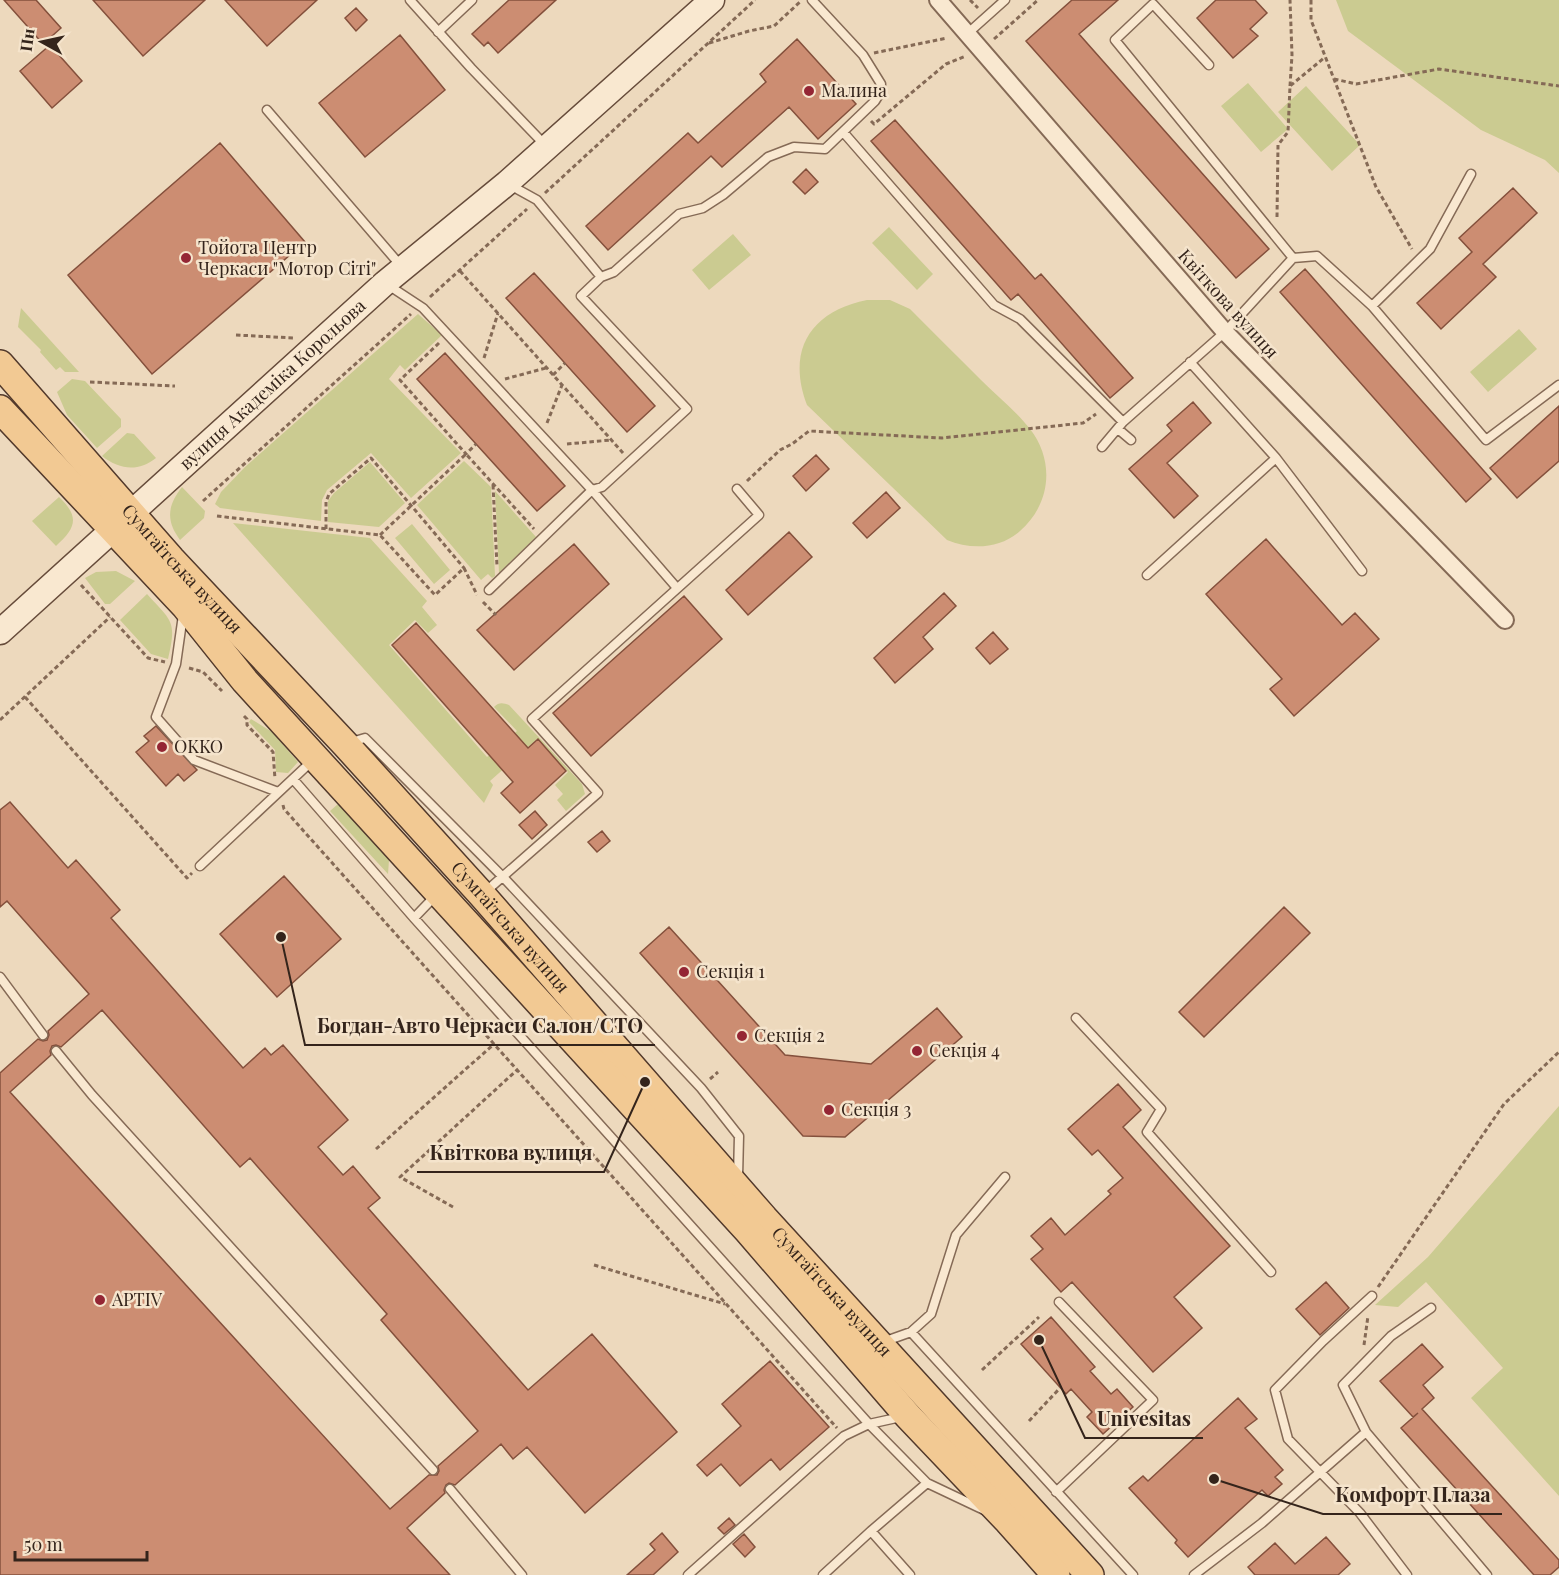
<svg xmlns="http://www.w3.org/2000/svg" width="1559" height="1575" font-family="'Playfair Display',serif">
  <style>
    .green { fill: #cbcb91 }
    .building { fill: #cc8d72; stroke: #84503c; stroke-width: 1.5; fill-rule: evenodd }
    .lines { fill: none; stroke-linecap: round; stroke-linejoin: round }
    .lane-casing { stroke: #856a56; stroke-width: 11 }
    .street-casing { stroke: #856a56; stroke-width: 20 }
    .secondary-casing { stroke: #664b3a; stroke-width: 27 }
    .primary-casing { stroke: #52392b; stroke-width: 30 }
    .path { stroke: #856a56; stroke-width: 3; stroke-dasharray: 4.5 3; stroke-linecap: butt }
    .lane { stroke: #f9e8d0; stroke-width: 8 }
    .street { stroke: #f9e8d0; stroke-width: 16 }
    .secondary { stroke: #f9e8d0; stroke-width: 24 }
    .primary { stroke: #f2c993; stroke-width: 27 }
    .poi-dot { fill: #942634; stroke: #f5e4cc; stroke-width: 2 }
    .labels { text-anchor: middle; stroke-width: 5; stroke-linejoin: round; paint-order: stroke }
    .poi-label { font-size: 18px; fill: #34241b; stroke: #f5e4cc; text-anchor: start }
    .street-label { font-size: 18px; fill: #34241b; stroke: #f5e4cc }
    .leader { fill: none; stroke: #34241b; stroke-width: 2 }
    .callout-dot { fill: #34241b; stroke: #f5e4cc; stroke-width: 2 }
    .callout-label { font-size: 20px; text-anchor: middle; font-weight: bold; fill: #34241b; stroke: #f5e4cc; stroke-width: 5; stroke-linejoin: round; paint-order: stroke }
  </style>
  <rect width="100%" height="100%" fill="#edd9bd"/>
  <path class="green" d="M 1336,0 L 1559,0 L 1559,173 L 1545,160 L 1481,130 L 1348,31 Z
    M 1248,83 L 1288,129 L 1261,152 L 1221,106 Z
    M 1306,86 L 1360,145 L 1332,171 L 1278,112 Z
    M 889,227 L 933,274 L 917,290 L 872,243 Z
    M 733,234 L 751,255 L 709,290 L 692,270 Z
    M 867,300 L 890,300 L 910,309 C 933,332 957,356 981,380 C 997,396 1016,411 1030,429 C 1055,461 1051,504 1020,531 C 1000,549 971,550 947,540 L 807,405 C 786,350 811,311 867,300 Z
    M 21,308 L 79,372 L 65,372 L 60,367 L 56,370 L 40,352 L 41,350 L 18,327 Z
    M 418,314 L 442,335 L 405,370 L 400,365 L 389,379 L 461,453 L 411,498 L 371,453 L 327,490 L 322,500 L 321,521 L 220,508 L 215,504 L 221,492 L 245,467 Z
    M 1519,329 L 1537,349 L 1488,392 L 1470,372 Z
    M 72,379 L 85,381 L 121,419 L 121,427 L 97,448 L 67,415 L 57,392 Z
    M 127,433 L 134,434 L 156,458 C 138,472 120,470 102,456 Z
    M 464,461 L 491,487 L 495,576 L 492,578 L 488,574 L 481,580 L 417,505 Z
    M 370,462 L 405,503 L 379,527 L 328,522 L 328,501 L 334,493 Z
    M 182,487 L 205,511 L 204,518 L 180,540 C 166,521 167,506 182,487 Z
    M 495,491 L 536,537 L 499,573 Z
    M 59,497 C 80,517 76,528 56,546 L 32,521 Z
    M 233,523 L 370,538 L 427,601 L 422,607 L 437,625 L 428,633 L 415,620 L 389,645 L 487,757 L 517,731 L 494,707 C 499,702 503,703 509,705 L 582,784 L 585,794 L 566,811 L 557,800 L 563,794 L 555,785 L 568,772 L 537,739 L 490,781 L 493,785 L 484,803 Z
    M 412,524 L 450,570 L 434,584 L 395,538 Z
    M 116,571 L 135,581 L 110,604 L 105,604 L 85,578 L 96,572 Z
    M 147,594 C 172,622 177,620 168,659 L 151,654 L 120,620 Z
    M 251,719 L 272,732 L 298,762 L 288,773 L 276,772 L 275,750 L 249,722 Z
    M 338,804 L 389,860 L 388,874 L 330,811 Z
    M 1559,1106 L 1559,1496 L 1471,1398 L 1503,1368 L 1426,1282 L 1398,1307 L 1375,1305 L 1428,1257 Z"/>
  <path class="building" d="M 4,0 L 36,0 L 61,28 L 43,44 Z
    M 93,0 L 205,0 L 143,56 Z
    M 225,0 L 317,0 L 267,46 Z
    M 509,0 L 556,0 L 498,53 L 488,42 L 484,46 L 472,34 Z
    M 1072,0 L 1118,0 L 1079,34 L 1269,249 L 1236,278 L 1026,41 Z
    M 1216,0 L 1255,0 L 1267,13 L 1250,29 L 1258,36 L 1233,58 L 1197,18 Z
    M 356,8 L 367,20 L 356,31 L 345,18 Z
    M 400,35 L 445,90 L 365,157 L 319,103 Z
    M 797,39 L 856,104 L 818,139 L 789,107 L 722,167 L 711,156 L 608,250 L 586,226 L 688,133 L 698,143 L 766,82 L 760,74 Z
    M 50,45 L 82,81 L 52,108 L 20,71 Z
    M 895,120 L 1035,279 L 1041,274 L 1133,378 L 1110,398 L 1018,294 L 1011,300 L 871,141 Z
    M 220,143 L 305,242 L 152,374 L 68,275 Z
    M 806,169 L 818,182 L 805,194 L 793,182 Z
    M 1513,188 L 1537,213 L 1483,264 L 1496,277 L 1441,329 L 1417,303 L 1472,252 L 1459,238 Z
    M 1305,269 L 1491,479 L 1466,502 L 1280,292 Z
    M 534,273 L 655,406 L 627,432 L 506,298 Z
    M 445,353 L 565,486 L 537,511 L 417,379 Z
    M 1193,402 L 1211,423 L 1167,463 L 1198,496 L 1174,518 L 1129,469 L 1172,431 L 1167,425 Z
    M 1559,406 L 1559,461 L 1517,498 L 1490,468 Z
    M 816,455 L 829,469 L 806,491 L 793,476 Z
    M 886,492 L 900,508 L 867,538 L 853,523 Z
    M 789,532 L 812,557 L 748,615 L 726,590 Z
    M 1266,539 L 1342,625 L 1355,613 L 1379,639 L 1294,716 L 1270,689 L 1282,679 L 1206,594 Z
    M 574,544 L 609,584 L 514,670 L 477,630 Z
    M 944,593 L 956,606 L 923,637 L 933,649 L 895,683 L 874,658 Z
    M 684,596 L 722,639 L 591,756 L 553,713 Z
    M 416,623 L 528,748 L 538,739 L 566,771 L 520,813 L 501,793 L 513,782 L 392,645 Z
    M 993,632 L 1008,649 L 990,664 L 976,648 Z
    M 156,726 L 197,770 L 184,781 L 178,774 L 166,786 L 136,752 L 149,741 L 144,736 Z
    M 10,802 L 68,868 L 76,860 L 99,886 L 120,910 L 111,918 L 243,1068 L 265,1048 L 271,1055 L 283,1045 L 348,1120 L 318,1147 L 343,1175 L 353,1166 L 380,1198 L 368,1208 L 528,1390 L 592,1334 L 677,1432 L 585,1513 L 527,1447 L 513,1459 L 501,1444 L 455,1485 L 449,1483 L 446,1485 L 444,1490 L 445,1493 L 407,1528 L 450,1575 L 0,1575 L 0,1073 L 38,1039 L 43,1041 L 47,1040 L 49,1035 L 48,1031 L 89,994 L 7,901 L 0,907 L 0,810 ZM 102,1010 L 240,1167 L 250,1158 L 387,1314 L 381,1320 L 478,1431 L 438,1466 L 439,1471 L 437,1475 L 429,1475 L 390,1509 L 10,1092 L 51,1055 L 50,1051 L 52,1046 L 56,1045 L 61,1047 Z
    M 535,811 L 547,825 L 532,839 L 519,825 Z
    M 602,831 L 610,841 L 597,852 L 588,842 Z
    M 284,876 L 341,939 L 277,997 L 220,934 Z
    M 1284,907 L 1310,933 L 1204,1037 L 1179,1012 Z
    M 669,927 L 785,1055 L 871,1064 L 937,1008 L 962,1037 L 845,1137 L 803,1136 L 640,953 Z
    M 1118,1084 L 1141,1110 L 1123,1127 L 1230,1246 L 1174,1297 L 1202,1328 L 1153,1372 L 1072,1282 L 1061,1292 L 1031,1259 L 1043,1249 L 1031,1236 L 1051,1218 L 1065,1235 L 1111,1194 L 1108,1191 L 1123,1178 L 1098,1150 L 1092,1155 L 1068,1129 Z
    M 1326,1282 L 1349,1308 L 1320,1335 L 1296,1309 Z
    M 1051,1317 L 1095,1367 L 1090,1371 L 1111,1394 L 1117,1389 L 1133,1407 L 1103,1434 L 1087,1417 L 1092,1412 L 1071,1389 L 1066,1394 L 1021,1344 Z
    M 1422,1344 L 1443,1367 L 1423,1385 L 1434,1398 L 1422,1409 L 1559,1560 L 1559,1567 L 1550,1575 L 1534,1575 L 1401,1428 L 1418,1413 L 1413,1417 L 1380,1381 Z
    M 770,1361 L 829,1427 L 780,1470 L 771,1459 L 740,1486 L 721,1464 L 707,1476 L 697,1465 L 741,1426 L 722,1404 Z
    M 1238,1398 L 1257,1419 L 1245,1428 L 1283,1470 L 1275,1477 L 1282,1484 L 1268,1496 L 1262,1490 L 1188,1557 L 1175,1543 L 1177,1540 L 1129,1488 L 1143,1476 L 1148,1481 Z
    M 729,1518 L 735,1525 L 724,1534 L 718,1528 Z
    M 662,1533 L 678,1552 L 653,1575 L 627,1575 L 655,1550 L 650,1544 Z
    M 744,1534 L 755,1547 L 745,1557 L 733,1544 Z
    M 1326,1537 L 1350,1564 L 1338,1575 L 1255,1575 L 1248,1567 L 1275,1543 L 1295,1564 Z"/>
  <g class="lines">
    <g class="lane-casing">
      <path id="lane" d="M 410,0 L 471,68 L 545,145
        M 438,32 L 472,0
        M 967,34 L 1005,0
        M 267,110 L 401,266
        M 844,133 L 994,305 L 1020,319 L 1123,422 L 1225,332 L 1293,258 L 1115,40 L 1153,4 L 1209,65
        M 510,185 L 537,200 L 601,277 L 614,272 L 679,214 L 703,208 L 723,195 L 768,157 L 794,147 L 825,149 L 875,101 L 880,93 L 881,84 L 863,55 L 812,0
        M 1293,258 L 1317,256 L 1372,306 L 1430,249 L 1471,174
        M 388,285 L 423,308 L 592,490 L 677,588
        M 1372,306 L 1486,440 L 1559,385
        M 1190,362 L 1276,458 L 1362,571
        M 1118,429 L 1131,440
        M 1102,447 L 1123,422
        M 1147,575 L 1276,458
        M 489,590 L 592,490 L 602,487 L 687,409 L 581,296 L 601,277
        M 183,615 L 176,664 L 156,717 L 194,760 L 278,792
        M 348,743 L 365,738 L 503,877 L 701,1088 L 739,1136 L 738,1177
        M 293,779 L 414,918 L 869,1424 L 927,1483 L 984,1510
        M 200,866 L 313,760
        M 484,893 L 598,793 L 532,719 L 759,515 L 737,489
        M 414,918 L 437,894
        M 0,977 L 43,1035
        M 1076,1018 L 1161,1109 L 1147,1132 L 1271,1272
        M 56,1051 L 92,1095 L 433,1470
        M 1372,1296 L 1323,1341 L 1275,1390 L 1288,1439 L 1360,1513 L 1407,1575
        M 911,1332 L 1133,1575
        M 883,1342 L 911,1332 L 931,1314 L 956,1235 L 1005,1177
        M 1366,1432 L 1343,1385 L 1391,1336 L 1431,1308
        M 450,1489 L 522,1575
        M 1056,1492 L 1153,1400 L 1059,1302
        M 871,1531 L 910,1575
        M 688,1575 L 844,1436 L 869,1424 L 901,1417
        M 823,1575 L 871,1531 L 927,1483
        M 1194,1575 L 1262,1523 L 1366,1432 L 1487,1575"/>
    </g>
    <g class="street-casing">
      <path id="street" d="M 938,0 L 1225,332 L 1505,620"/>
    </g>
    <g class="secondary-casing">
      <g id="secondary">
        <path id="s1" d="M 0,632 L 385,283 L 507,183 L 712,0"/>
      </g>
    </g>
    <g class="primary-casing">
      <g id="primary">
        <path id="s2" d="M 0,364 L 171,559 L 345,744 L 482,895 L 764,1218 L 1090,1575"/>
        <path d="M 0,409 L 185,606 L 245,681 L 748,1231 L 908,1416 L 1008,1521 L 1056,1575"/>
      </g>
    </g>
    <path class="path" d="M 970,0 L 978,8
      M 1311,0 L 1311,20 L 1376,187 L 1412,249
      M 994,39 L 1038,0
      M 709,43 L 749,31 L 774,26 L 801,1
      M 874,53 L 947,38
      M 1334,79 L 1356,84 L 1439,69 L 1559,86
      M 1290,86 L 1292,55 L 1290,0
      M 871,121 L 874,124 L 946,64 L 966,56
      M 545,193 L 755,0
      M 1277,217 L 1278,145 L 1288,132 L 1290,86 L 1324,58
      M 460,271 L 623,453
      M 430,297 L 527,209
      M 236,335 L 294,338
      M 439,343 L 400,380 L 466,454 L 476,444
      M 484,358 L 498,313
      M 553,375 L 565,363
      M 505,379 L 546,368
      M 90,382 L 175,386
      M 547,423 L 562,385
      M 567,444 L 611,440
      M 747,481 L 780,450 L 792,444 L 809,431 L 942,438 L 1083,423 L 1096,414
      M 493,485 L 497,566
      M 203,501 L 411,314
      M 217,516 L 380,535 L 435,595 L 464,568 L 477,595
      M 326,529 L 326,502 L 329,494 L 371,458 L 464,568
      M 380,535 L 466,454 L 534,529
      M 81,585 L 148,658 L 165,662
      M 483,602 L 496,615
      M 189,668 L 203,672 L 222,691
      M 25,697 L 187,878 L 192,873
      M 244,716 L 247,719 L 247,725 L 273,752 L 275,779
      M 0,720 L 110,617
      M 283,805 L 284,809 L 837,1428
      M 710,1079 L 718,1072
      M 376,1149 L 494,1044
      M 453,1207 L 400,1177 L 517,1070
      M 594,1265 L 725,1304
      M 1378,1287 L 1504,1104 L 1559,1052
      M 1364,1345 L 1368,1316
      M 982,1370 L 1039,1317
      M 1029,1421 L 1060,1388"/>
    <use href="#lane" class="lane"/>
    <use href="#street" class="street"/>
    <use href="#secondary" class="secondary"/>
    <use href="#primary" class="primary"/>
  </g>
  <g class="poi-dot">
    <circle cx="809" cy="91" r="6"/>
    <circle cx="186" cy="258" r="6"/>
    <circle cx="162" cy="747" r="6"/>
    <circle cx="684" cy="972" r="6"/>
    <circle cx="742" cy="1036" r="6"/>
    <circle cx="917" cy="1051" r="6"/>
    <circle cx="829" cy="1110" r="6"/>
    <circle cx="100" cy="1300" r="6"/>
  </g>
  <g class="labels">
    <g class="poi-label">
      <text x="821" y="97">Малина</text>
      <text x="198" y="254">Тойота Центр<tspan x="198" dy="21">Черкаси "Мотор Сіті"</tspan></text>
      <text x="174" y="753">OKKO</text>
      <text x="696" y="978">Секція 1</text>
      <text x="754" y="1042">Секція 2</text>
      <text x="929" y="1057">Секція 4</text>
      <text x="841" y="1116">Секція 3</text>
      <text x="112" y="1306">APTIV</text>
    </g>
    <g class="street-label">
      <text transform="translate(1228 304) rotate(48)" y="6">Квіткова вулиця</text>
      <text dy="6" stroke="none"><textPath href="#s1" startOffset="368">вулиця Академіка Корольова</textPath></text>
      <text dy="6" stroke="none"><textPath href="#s2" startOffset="274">Сумгаїтська вулиця</textPath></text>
      <text dy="6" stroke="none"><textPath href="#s2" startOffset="760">Сумгаїтська вулиця</textPath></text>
      <text dy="6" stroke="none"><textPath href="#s2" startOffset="1246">Сумгаїтська вулиця</textPath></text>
    </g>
  </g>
  <path class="leader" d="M281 937L305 1045H655M645 1082L604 1172H417M1039 1340L1085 1438H1203M1214 1479L1323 1514H1502"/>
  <g class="callout-dot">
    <circle cx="281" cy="937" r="6"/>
    <circle cx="645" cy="1082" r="6"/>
    <circle cx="1039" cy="1340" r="6"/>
    <circle cx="1214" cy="1479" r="6"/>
  </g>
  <g class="callout-label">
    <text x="480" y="1033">Богдан-Авто Черкаси Салон/СТО</text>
    <text x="511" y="1160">Квіткова вулиця</text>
    <text x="1144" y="1426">Univesitas</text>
    <text x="1413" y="1502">Комфорт Плаза</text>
  </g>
  <g transform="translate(42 42) rotate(278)" stroke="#f5e4cc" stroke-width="4.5" paint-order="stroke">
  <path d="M0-4.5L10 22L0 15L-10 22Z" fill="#34241b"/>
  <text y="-9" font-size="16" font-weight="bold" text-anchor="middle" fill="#34241b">Пн</text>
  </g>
  <path d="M15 1551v9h132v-9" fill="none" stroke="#34241b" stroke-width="3"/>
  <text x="24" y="1551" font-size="18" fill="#34241b" stroke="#f5e4cc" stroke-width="4.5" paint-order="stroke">50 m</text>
</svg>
